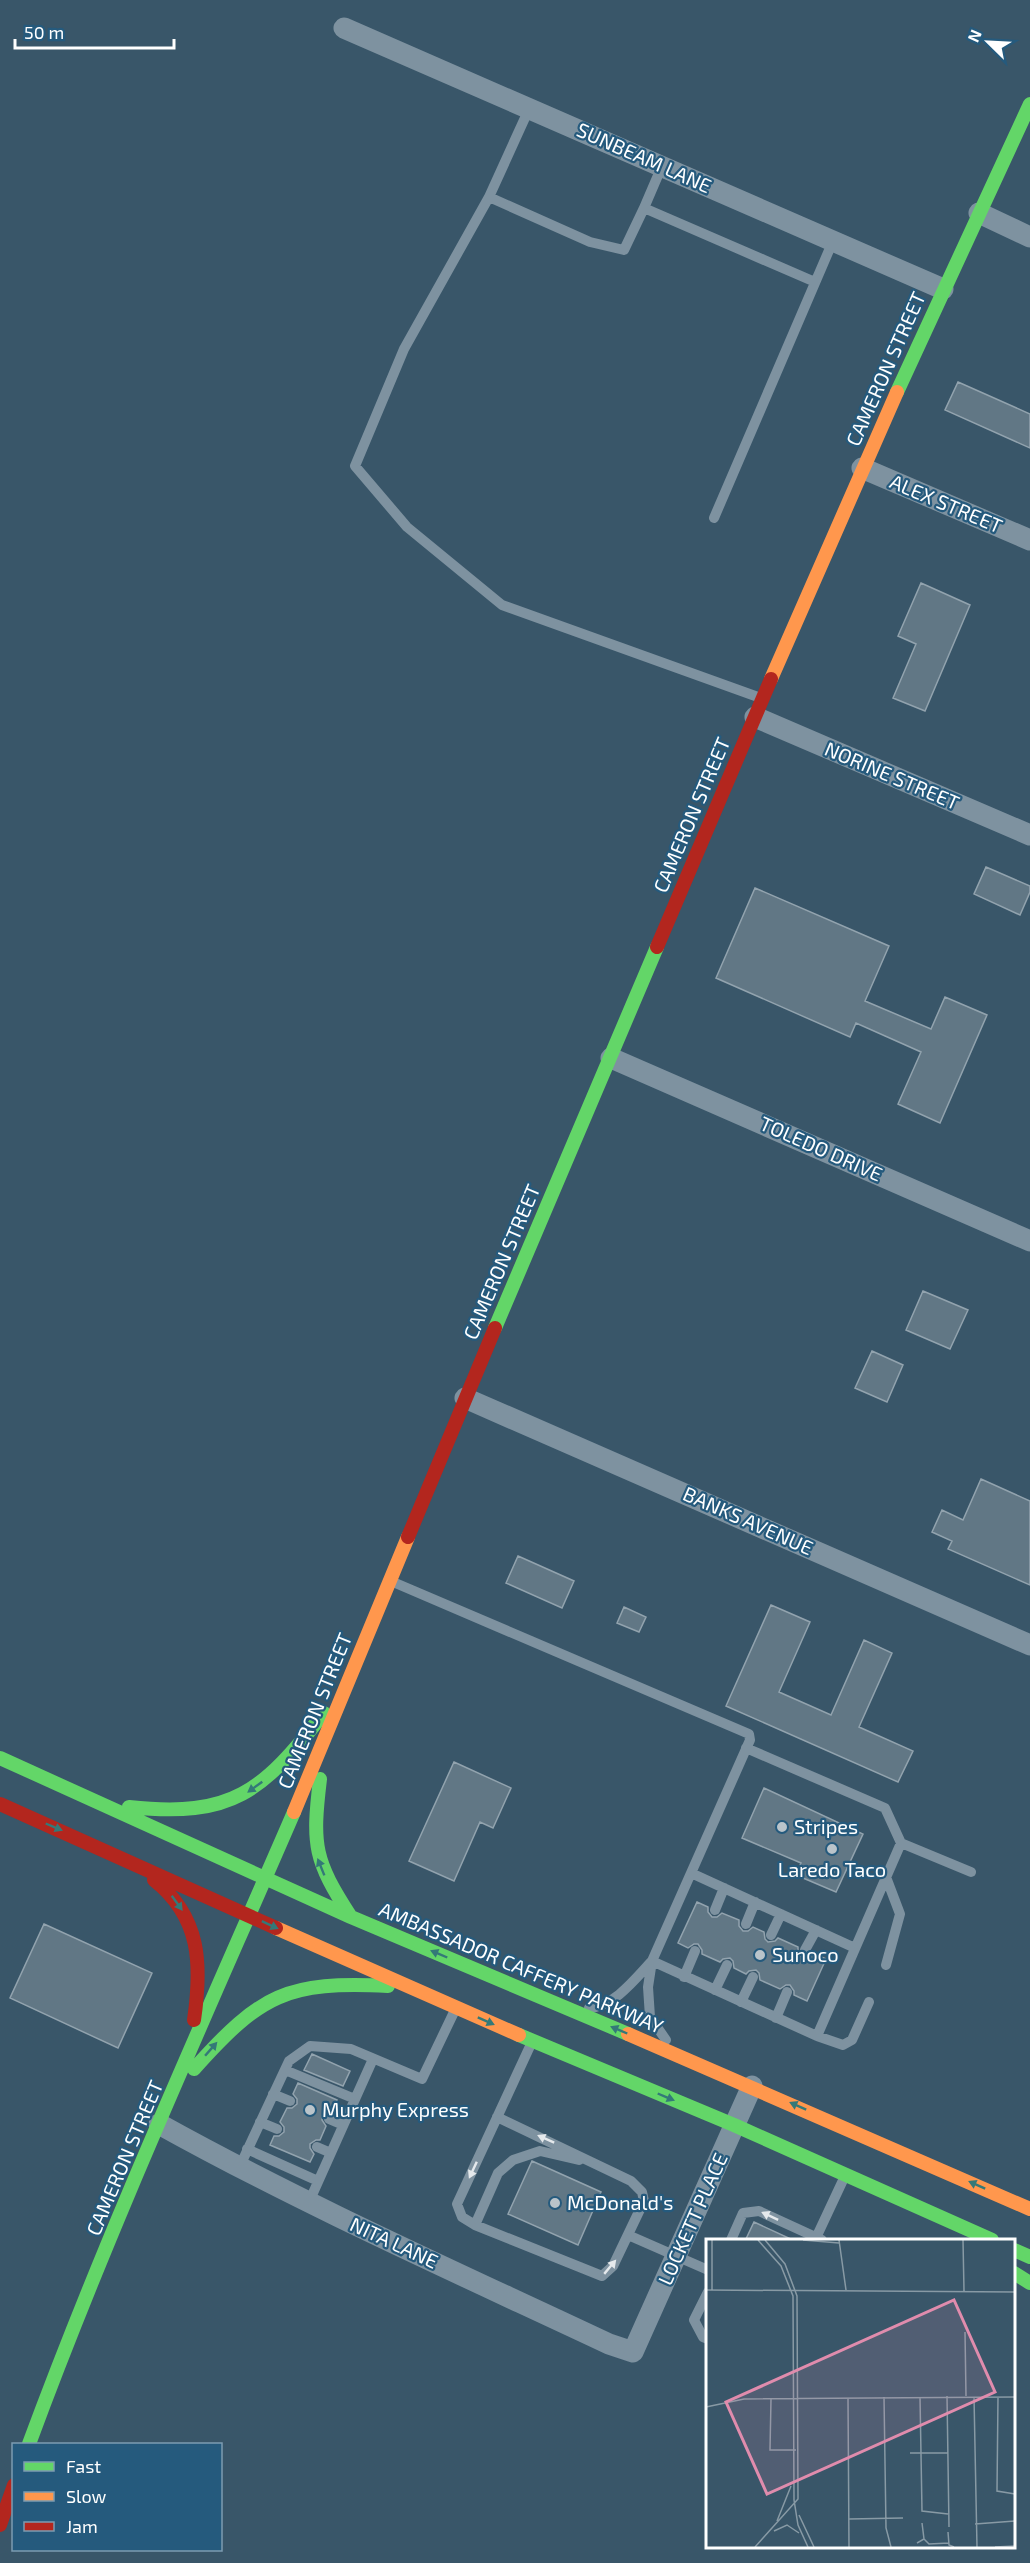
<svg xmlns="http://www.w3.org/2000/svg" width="1030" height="2563" font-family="'Exo 2',sans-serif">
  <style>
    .building { fill: #617785; stroke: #92a3ae; stroke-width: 1.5 }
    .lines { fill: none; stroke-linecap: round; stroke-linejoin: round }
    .lane { stroke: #7e92a0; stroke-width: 10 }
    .street { stroke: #7e92a0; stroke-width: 21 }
    .fast { stroke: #63d668; stroke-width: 14 }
    .slow { stroke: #ff974d; stroke-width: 14 }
    .jam { stroke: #b3261e; stroke-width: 14 }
    .oneway { fill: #347978 }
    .oneway2 { fill: #e5e9ec }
    .poi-dot { fill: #bac4ca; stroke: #255a7d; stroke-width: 2 }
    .labels { text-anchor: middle; stroke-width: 4.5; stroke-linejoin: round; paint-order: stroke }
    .street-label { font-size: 20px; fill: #fff; stroke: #255a7d }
    .poi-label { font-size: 20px; fill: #fff; stroke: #255a7d; text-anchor: start }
    .inset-road { fill: none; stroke: #889aa5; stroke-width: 1.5 }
    .view { fill: #e08cad; fill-opacity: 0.15; stroke: #e08cad; stroke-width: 3 }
    .inset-edge { fill: none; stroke: #fff; stroke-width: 3 }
  </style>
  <rect width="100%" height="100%" fill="#395669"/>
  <path class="building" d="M 958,382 L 1030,414 L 1030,448 L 945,410 Z
    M 921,583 L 970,605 L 925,711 L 893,698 L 916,644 L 898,636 Z
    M 986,867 L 1030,886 L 1030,892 L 1020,915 L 974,894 Z
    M 755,888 L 889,946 L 865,1001 L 931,1029 L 945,997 L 987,1015 L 940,1123 L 898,1104 L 921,1052 L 856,1023 L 850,1037 L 716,978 Z
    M 923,1291 L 968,1310 L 950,1349 L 906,1330 Z
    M 872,1351 L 903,1365 L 887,1402 L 855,1388 Z
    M 981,1479 L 1030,1501 L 1030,1585 L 948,1549 L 952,1541 L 932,1532 L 942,1510 L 963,1520 Z
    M 518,1556 L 574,1581 L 562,1608 L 506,1583 Z
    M 771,1605 L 810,1622 L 779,1692 L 831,1715 L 864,1640 L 892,1653 L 859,1727 L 913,1751 L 898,1782 L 726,1706 Z
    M 624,1607 L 646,1617 L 639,1632 L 617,1623 Z
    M 454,1762 L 511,1788 L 493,1828 L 480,1822 L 454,1881 L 409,1861 Z
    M 764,1788 L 863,1834 L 836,1892 L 796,1875 L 801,1863 L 742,1838 Z
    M 697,1902 L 708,1907 L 708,1912 L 712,1917 L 717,1917 L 722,1913 L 739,1920 L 739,1926 L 743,1931 L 748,1931 L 753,1927 L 764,1932 L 765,1939 L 768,1942 L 775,1941 L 778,1938 L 798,1947 L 798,1953 L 802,1957 L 808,1957 L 812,1953 L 826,1959 L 807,2001 L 794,1995 L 794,1991 L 790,1985 L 786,1985 L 780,1989 L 760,1980 L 759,1973 L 756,1970 L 749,1971 L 746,1974 L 734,1968 L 733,1961 L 730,1958 L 723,1959 L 720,1962 L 702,1954 L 702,1950 L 698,1944 L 694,1944 L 688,1948 L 678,1943 Z
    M 44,1924 L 152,1973 L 118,2048 L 10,1998 Z
    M 312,2054 L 350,2071 L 343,2086 L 304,2070 Z
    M 298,2083 L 337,2100 L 332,2112 L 328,2112 L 322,2116 L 322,2120 L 326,2126 L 320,2140 L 316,2140 L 310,2144 L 310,2148 L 314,2154 L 310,2162 L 270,2145 L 274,2136 L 279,2136 L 284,2132 L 284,2127 L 280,2122 L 287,2108 L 292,2108 L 297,2104 L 297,2099 L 293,2094 Z
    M 532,2161 L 601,2192 L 578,2245 L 508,2214 Z
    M 754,2222 L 795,2241 L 745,2241 Z"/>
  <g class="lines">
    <path class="lane" d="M 529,109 L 489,197 L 590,242 L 624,250 L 644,208
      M 662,166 L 644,208 L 815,282
      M 489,197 L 404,349 L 355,466 L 407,527 L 502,605 L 758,697
      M 714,518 L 833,241
      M 393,1582 L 749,1734 L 750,1740 L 652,1961 L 648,1987 L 650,2017 L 666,2040
      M 746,1748 L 885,1808 L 901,1843 L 971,1872
      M 691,1873 L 855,1948
      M 715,1910 L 724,1888
      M 746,1924 L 755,1902
      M 771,1935 L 781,1914
      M 805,1950 L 816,1930
      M 652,1961 L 817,2036 L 901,1843
      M 886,1965 L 900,1914 L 886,1877
      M 684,1977 L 695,1951
      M 715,1990 L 727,1965
      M 741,2002 L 753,1977
      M 589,2008 C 615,2006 635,1979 652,1961
      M 776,2018 L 787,1992
      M 817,2036 L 843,2045 L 852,2040 L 869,2002
      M 285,2070 L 355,2099
      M 273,2094 L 290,2101
      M 497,2117 L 631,2181 L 642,2192 L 644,2201 L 613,2266 L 602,2276 L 475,2225 L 462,2217 L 457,2204 L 531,2044
      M 329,2119 L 343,2125
      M 260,2122 L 277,2129
      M 317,2147 L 331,2153
      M 247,2149 L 318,2181
      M 239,2168 L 289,2061 L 310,2046 L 351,2049 L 422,2079 L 455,2010
      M 309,2202 L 373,2059
      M 475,2225 L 498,2173 L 513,2160 L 540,2151 L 579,2160
      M 628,2235 L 708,2270
      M 731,2240 L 743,2213 L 759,2211 L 822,2240
      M 815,2240 L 844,2178
      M 708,2292 L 694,2320 L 703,2337 L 708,2339"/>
    <path class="street" d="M 344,28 L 943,289
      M 979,213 L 1030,237
      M 862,468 L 1030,540
      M 755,717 L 1030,835
      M 611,1058 L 1030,1241
      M 465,1398 L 1030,1645
      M 159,2124 C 305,2205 458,2273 609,2344 L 633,2352 L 752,2086"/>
    <path class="fast" d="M 897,392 L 1030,104
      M 495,1328 L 657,947
      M 0,1758 L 351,1917 L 628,2034
      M 320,1779 C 312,1846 314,1860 351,1917
      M 129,1807 C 233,1818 262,1792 324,1713
      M 519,2035 L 734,2125 L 992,2240
      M 194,2069 C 261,1994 287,1981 388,1986
      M 1014,2250 L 1030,2257
      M 1014,2273 L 1030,2283
      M 29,2444 C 108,2230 203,2022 294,1812"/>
    <path class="slow" d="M 771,679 L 897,392
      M 294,1812 L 408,1537
      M 276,1928 L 519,2035
      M 628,2034 L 1030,2209"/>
    <path class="jam" d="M 657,947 L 771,679
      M 408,1537 L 495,1328
      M 0,1804 L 276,1928
      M 154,1880 C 201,1917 202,1965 194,2020
      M 0,2525 L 14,2485"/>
  </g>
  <defs><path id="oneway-solid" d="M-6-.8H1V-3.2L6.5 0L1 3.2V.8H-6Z" transform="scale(1.5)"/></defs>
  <g class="oneway">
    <use href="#oneway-solid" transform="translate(255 1787) rotate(144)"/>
    <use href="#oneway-solid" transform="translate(54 1827) rotate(23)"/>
    <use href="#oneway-solid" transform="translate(321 1867) rotate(-112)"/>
    <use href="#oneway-solid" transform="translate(177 1903) rotate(54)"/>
    <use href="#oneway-solid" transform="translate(270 1925) rotate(25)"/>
    <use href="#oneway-solid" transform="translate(439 1954) rotate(-157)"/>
    <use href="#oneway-solid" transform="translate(486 2021) rotate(24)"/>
    <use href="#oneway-solid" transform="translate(619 2030) rotate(-157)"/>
    <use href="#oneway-solid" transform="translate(211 2049) rotate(-49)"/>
    <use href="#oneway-solid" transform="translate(666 2097) rotate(23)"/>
    <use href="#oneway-solid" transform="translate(798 2106) rotate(-156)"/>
    <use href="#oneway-solid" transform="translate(977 2185) rotate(-156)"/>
  </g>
  <g class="oneway2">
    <use href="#oneway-solid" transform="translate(546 2139) rotate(-156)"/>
    <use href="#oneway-solid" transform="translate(473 2170) rotate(115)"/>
    <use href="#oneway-solid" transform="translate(770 2216) rotate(-155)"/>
    <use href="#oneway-solid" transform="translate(610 2267) rotate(-50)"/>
  </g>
  <g class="poi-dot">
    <circle cx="782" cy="1827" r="6"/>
    <circle cx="832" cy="1849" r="6"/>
    <circle cx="760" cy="1955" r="6"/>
    <circle cx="310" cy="2110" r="6"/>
    <circle cx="555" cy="2203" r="6"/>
  </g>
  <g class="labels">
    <g class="street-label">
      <text transform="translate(644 158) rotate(24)" y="7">SUNBEAM LANE</text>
      <text transform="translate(886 369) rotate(-66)" y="7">CAMERON STREET</text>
      <text transform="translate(946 504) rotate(23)" y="7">ALEX STREET</text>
      <text transform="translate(892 776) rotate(23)" y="7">NORINE STREET</text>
      <text transform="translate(692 815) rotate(-67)" y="7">CAMERON STREET</text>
      <text transform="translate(821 1149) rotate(24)" y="7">TOLEDO DRIVE</text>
      <text transform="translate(502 1262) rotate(-67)" y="7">CAMERON STREET</text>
      <text transform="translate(748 1521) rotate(24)" y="7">BANKS AVENUE</text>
      <text transform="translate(315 1711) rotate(-68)" y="7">CAMERON STREET</text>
      <text transform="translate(521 1968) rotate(23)" y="7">AMBASSADOR CAFFERY PARKWAY</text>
      <text transform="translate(125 2158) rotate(-67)" y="7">CAMERON STREET</text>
      <text transform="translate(693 2219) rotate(-66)" y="7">LOCKETT PLACE</text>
      <text transform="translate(394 2243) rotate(25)" y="7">NITA LANE</text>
    </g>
    <g class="poi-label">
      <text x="794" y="1834">Stripes</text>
      <text x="832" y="1877" text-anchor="middle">Laredo Taco</text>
      <text x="772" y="1962">Sunoco</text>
      <text x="322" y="2117">Murphy Express</text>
      <text x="567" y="2210">McDonald's</text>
    </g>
  </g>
  <g transform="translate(706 2239)">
    <rect width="309" height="309" fill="#395669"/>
    <path class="inset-road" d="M 6,1 L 6,51M 52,1 L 75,27 L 87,57 L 88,261 L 92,286 L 102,308M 97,1 L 133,4M 133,1 L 140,51M 257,1 L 258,52M 0,51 L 309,53M 259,93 L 260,157M 241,157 L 243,288M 178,158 L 180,289 L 185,308M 214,158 L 216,272 L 242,275M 268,158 L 271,308M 292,158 L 291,252 L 309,255M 142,159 L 143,308M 65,160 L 64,211 L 90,211M 0,168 L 38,160 L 309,158M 204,214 L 242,214M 93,276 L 108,308M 143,280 L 197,279M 71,282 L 85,247M 269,285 L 309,282M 68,292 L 81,286 L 93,294M 242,293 L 243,306 L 248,308M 218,300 L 223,305 L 243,304M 211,304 L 218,300 L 216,284M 49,308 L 92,260 L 91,57 L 79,25 L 59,1M 289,308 L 309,307"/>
    <path class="view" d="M 248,61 L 289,153 L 61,255 L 20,163 Z"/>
    <rect width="309" height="309" class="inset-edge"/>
  </g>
  <rect x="12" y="2443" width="210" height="108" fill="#255a7d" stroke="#7c9cb1" stroke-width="1.5"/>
  <rect x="24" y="2462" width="30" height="9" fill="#63d668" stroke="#7c9cb1" stroke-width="1.5"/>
  <text x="66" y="2473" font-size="18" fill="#ffffff">Fast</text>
  <rect x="24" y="2492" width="30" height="9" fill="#ff974d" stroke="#7c9cb1" stroke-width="1.5"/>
  <text x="66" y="2503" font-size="18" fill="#ffffff">Slow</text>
  <rect x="24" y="2522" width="30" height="9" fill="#b3261e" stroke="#7c9cb1" stroke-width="1.5"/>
  <text x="66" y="2533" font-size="18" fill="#ffffff">Jam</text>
  <g transform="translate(988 42) rotate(294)" stroke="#255a7d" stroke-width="4.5" paint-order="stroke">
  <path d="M0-4.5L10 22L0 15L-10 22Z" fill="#ffffff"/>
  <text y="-9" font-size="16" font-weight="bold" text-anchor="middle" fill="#ffffff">N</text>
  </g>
  <path d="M15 39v9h159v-9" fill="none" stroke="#ffffff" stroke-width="3"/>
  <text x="24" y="39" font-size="18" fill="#ffffff" stroke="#255a7d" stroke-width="4.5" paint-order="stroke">50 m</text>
</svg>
